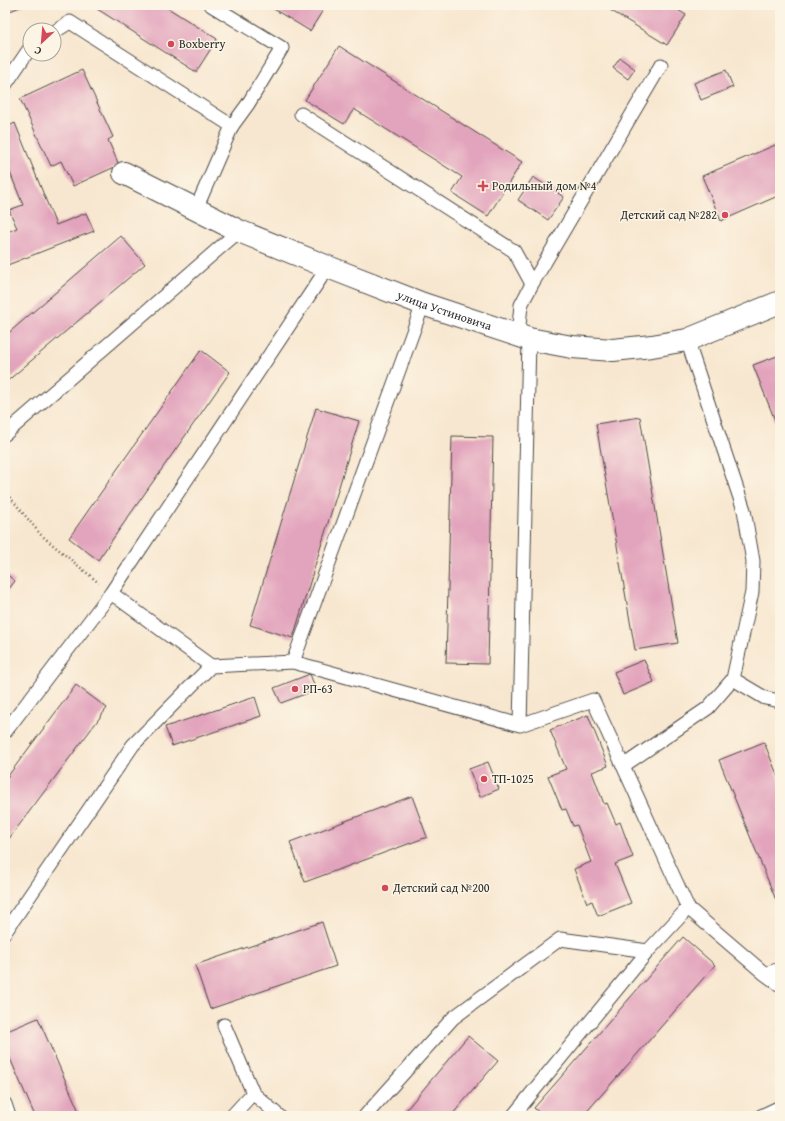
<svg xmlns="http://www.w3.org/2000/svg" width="785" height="1121" font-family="'Gentium Book Plus',serif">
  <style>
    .building { fill: #e2a3bc }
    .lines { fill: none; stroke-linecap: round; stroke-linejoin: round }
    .service-casing { stroke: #4a4744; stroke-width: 15 }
    .minor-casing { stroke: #4a4744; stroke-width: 24 }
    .path { stroke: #4a4744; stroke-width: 2.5; stroke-dasharray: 1 3; stroke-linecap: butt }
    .service { stroke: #fff; stroke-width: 13 }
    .minor { stroke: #fff; stroke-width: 22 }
    .poi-dot { fill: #d1495b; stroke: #fcf5e5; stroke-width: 1.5 }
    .labels { text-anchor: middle; stroke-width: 3; stroke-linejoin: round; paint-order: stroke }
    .poi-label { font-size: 12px; fill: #2b2b2b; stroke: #fcf5e5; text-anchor: start }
    .street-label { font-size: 12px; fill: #2b2b2b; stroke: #fcf5e5 }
  </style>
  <rect width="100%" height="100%" fill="#fcf5e5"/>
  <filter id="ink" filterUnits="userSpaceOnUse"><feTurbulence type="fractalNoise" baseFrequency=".025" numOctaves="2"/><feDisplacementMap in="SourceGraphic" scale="8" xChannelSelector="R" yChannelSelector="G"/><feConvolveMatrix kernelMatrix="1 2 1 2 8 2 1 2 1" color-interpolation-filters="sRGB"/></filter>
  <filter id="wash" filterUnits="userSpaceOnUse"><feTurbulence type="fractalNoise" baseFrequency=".012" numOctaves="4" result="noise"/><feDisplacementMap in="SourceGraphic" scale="16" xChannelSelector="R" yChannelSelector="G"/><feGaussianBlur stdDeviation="0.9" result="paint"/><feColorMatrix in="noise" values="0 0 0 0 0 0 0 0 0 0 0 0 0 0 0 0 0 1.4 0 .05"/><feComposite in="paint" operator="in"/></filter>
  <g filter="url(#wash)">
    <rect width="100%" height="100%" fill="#f8e7d0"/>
    <g id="blocks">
      <path class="building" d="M 5,5 L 25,5 L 5,13 Z
        M 91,5 L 163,5 L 217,39 L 196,72 Z
        M 267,5 L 326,5 L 310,31 Z
        M 602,5 L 670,5 L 686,15 L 667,45 Z
        M 339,46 L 522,162 L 488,216 L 452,193 L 462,177 L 354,109 L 344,124 L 305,100 Z
        M 620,58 L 635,69 L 628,79 L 613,68 Z
        M 82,70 L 113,137 L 108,140 L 119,165 L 73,186 L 61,161 L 51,166 L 20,99 Z
        M 726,70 L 733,87 L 701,100 L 694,83 Z
        M 15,123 L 56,225 L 86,213 L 94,231 L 5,266 L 5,233 L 17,228 L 9,210 L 23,205 L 5,160 L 5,128 Z
        M 780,143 L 780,195 L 721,221 L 702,176 Z
        M 533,177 L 564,197 L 548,220 L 518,200 Z
        M 121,236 L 145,264 L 5,383 L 5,336 Z
        M 201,350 L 230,372 L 98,560 L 69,538 Z
        M 780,355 L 780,433 L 753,365 Z
        M 316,408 L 359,421 L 293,638 L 250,625 Z
        M 640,417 L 678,643 L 635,650 L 596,424 Z
        M 452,436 L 493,437 L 488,664 L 446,663 Z
        M 5,573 L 15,581 L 5,594 Z
        M 644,660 L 654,682 L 623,695 L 614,672 Z
        M 310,674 L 316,690 L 281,703 L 274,688 Z
        M 76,685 L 107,708 L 5,844 L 5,780 Z
        M 255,697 L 261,716 L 172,746 L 165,727 Z
        M 588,715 L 608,766 L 592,772 L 604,804 L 607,803 L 616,824 L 620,822 L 633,857 L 615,864 L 631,903 L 598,916 L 592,901 L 587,903 L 574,869 L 591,862 L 577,825 L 573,826 L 566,809 L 562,810 L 548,776 L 566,769 L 550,730 Z
        M 764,742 L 780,782 L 780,910 L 719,760 Z
        M 488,762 L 499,789 L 480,797 L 469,769 Z
        M 412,796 L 427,837 L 305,882 L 290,842 Z
        M 322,922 L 336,966 L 210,1009 L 195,965 Z
        M 683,937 L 715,965 L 583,1116 L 543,1116 L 534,1108 Z
        M 38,1018 L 81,1116 L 35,1116 L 5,1047 L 5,1032 Z
        M 468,1036 L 498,1061 L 451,1116 L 401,1116 Z"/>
    </g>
  </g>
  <g filter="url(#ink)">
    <use href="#blocks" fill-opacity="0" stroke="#4a4744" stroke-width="1"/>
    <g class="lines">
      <g class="service-casing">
        <path id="service" d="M 211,5 L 282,48 L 248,104 L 232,126
          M 54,32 L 70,22 L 232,126 L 196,209
          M 5,85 L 30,48
          M 301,114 L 514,251 L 532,284 L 521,305 L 518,336
          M 532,284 L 661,65
          M 5,434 L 239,231
          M 111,593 L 211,666 L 293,662 L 520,725 L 593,700 L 688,908 L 765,974 L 780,985
          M 293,662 L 423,304
          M 733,679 L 765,698 L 780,701
          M 520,725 L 529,339
          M 5,732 L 111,593 L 328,267
          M 623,766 L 708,708 L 733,679 L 752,592 L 753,561 L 744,510 L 687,340
          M 5,932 L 133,745 L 211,666
          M 765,974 L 780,969
          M 224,1025 L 253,1093
          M 5,1104 L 9,1116
          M 232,1116 L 253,1093 L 279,1116
          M 365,1116 L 453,1018 L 560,939 L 648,951
          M 513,1116 L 648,951 L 688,908
          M 761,1116 L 780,1107"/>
      </g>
      <g class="minor-casing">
        <g id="minor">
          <path id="s1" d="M 124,173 L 239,231 L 328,267 L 423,304 L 529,339 L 572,347 L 613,350 L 652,346 L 687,340 L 780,302"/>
        </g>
      </g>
      <path class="path" d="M 5,491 L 41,535 L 99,583"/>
      <use href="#service" class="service"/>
      <use href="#minor" class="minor"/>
    </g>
  </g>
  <g class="poi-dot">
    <circle cx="171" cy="44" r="4"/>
    <path d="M481 180h4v4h4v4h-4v4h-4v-4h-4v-4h4z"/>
    <circle cx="725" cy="215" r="4"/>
    <circle cx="295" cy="689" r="4"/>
    <circle cx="484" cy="779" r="4"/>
    <circle cx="385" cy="888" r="4"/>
  </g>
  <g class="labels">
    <g class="poi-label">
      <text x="179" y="48">Boxberry</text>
      <text x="492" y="190">Родильный дом №4</text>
      <text x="717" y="219" text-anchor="end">Детский сад №282</text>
      <text x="303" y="693">РП-63</text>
      <text x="492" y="783">ТП-1025</text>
      <text x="393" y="892">Детский сад №200</text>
    </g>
    <g class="street-label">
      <text dy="4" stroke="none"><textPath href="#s1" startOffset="349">улица Устиновича</textPath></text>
    </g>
  </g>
  <rect width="785" height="1121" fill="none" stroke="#fcf5e5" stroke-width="20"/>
  <g transform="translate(42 42) rotate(206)"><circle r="19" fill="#fcf5e5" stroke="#a8a49b"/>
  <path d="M0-3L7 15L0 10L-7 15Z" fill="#d1495b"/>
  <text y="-6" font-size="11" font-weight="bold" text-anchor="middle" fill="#2b2b2b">С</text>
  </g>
</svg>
